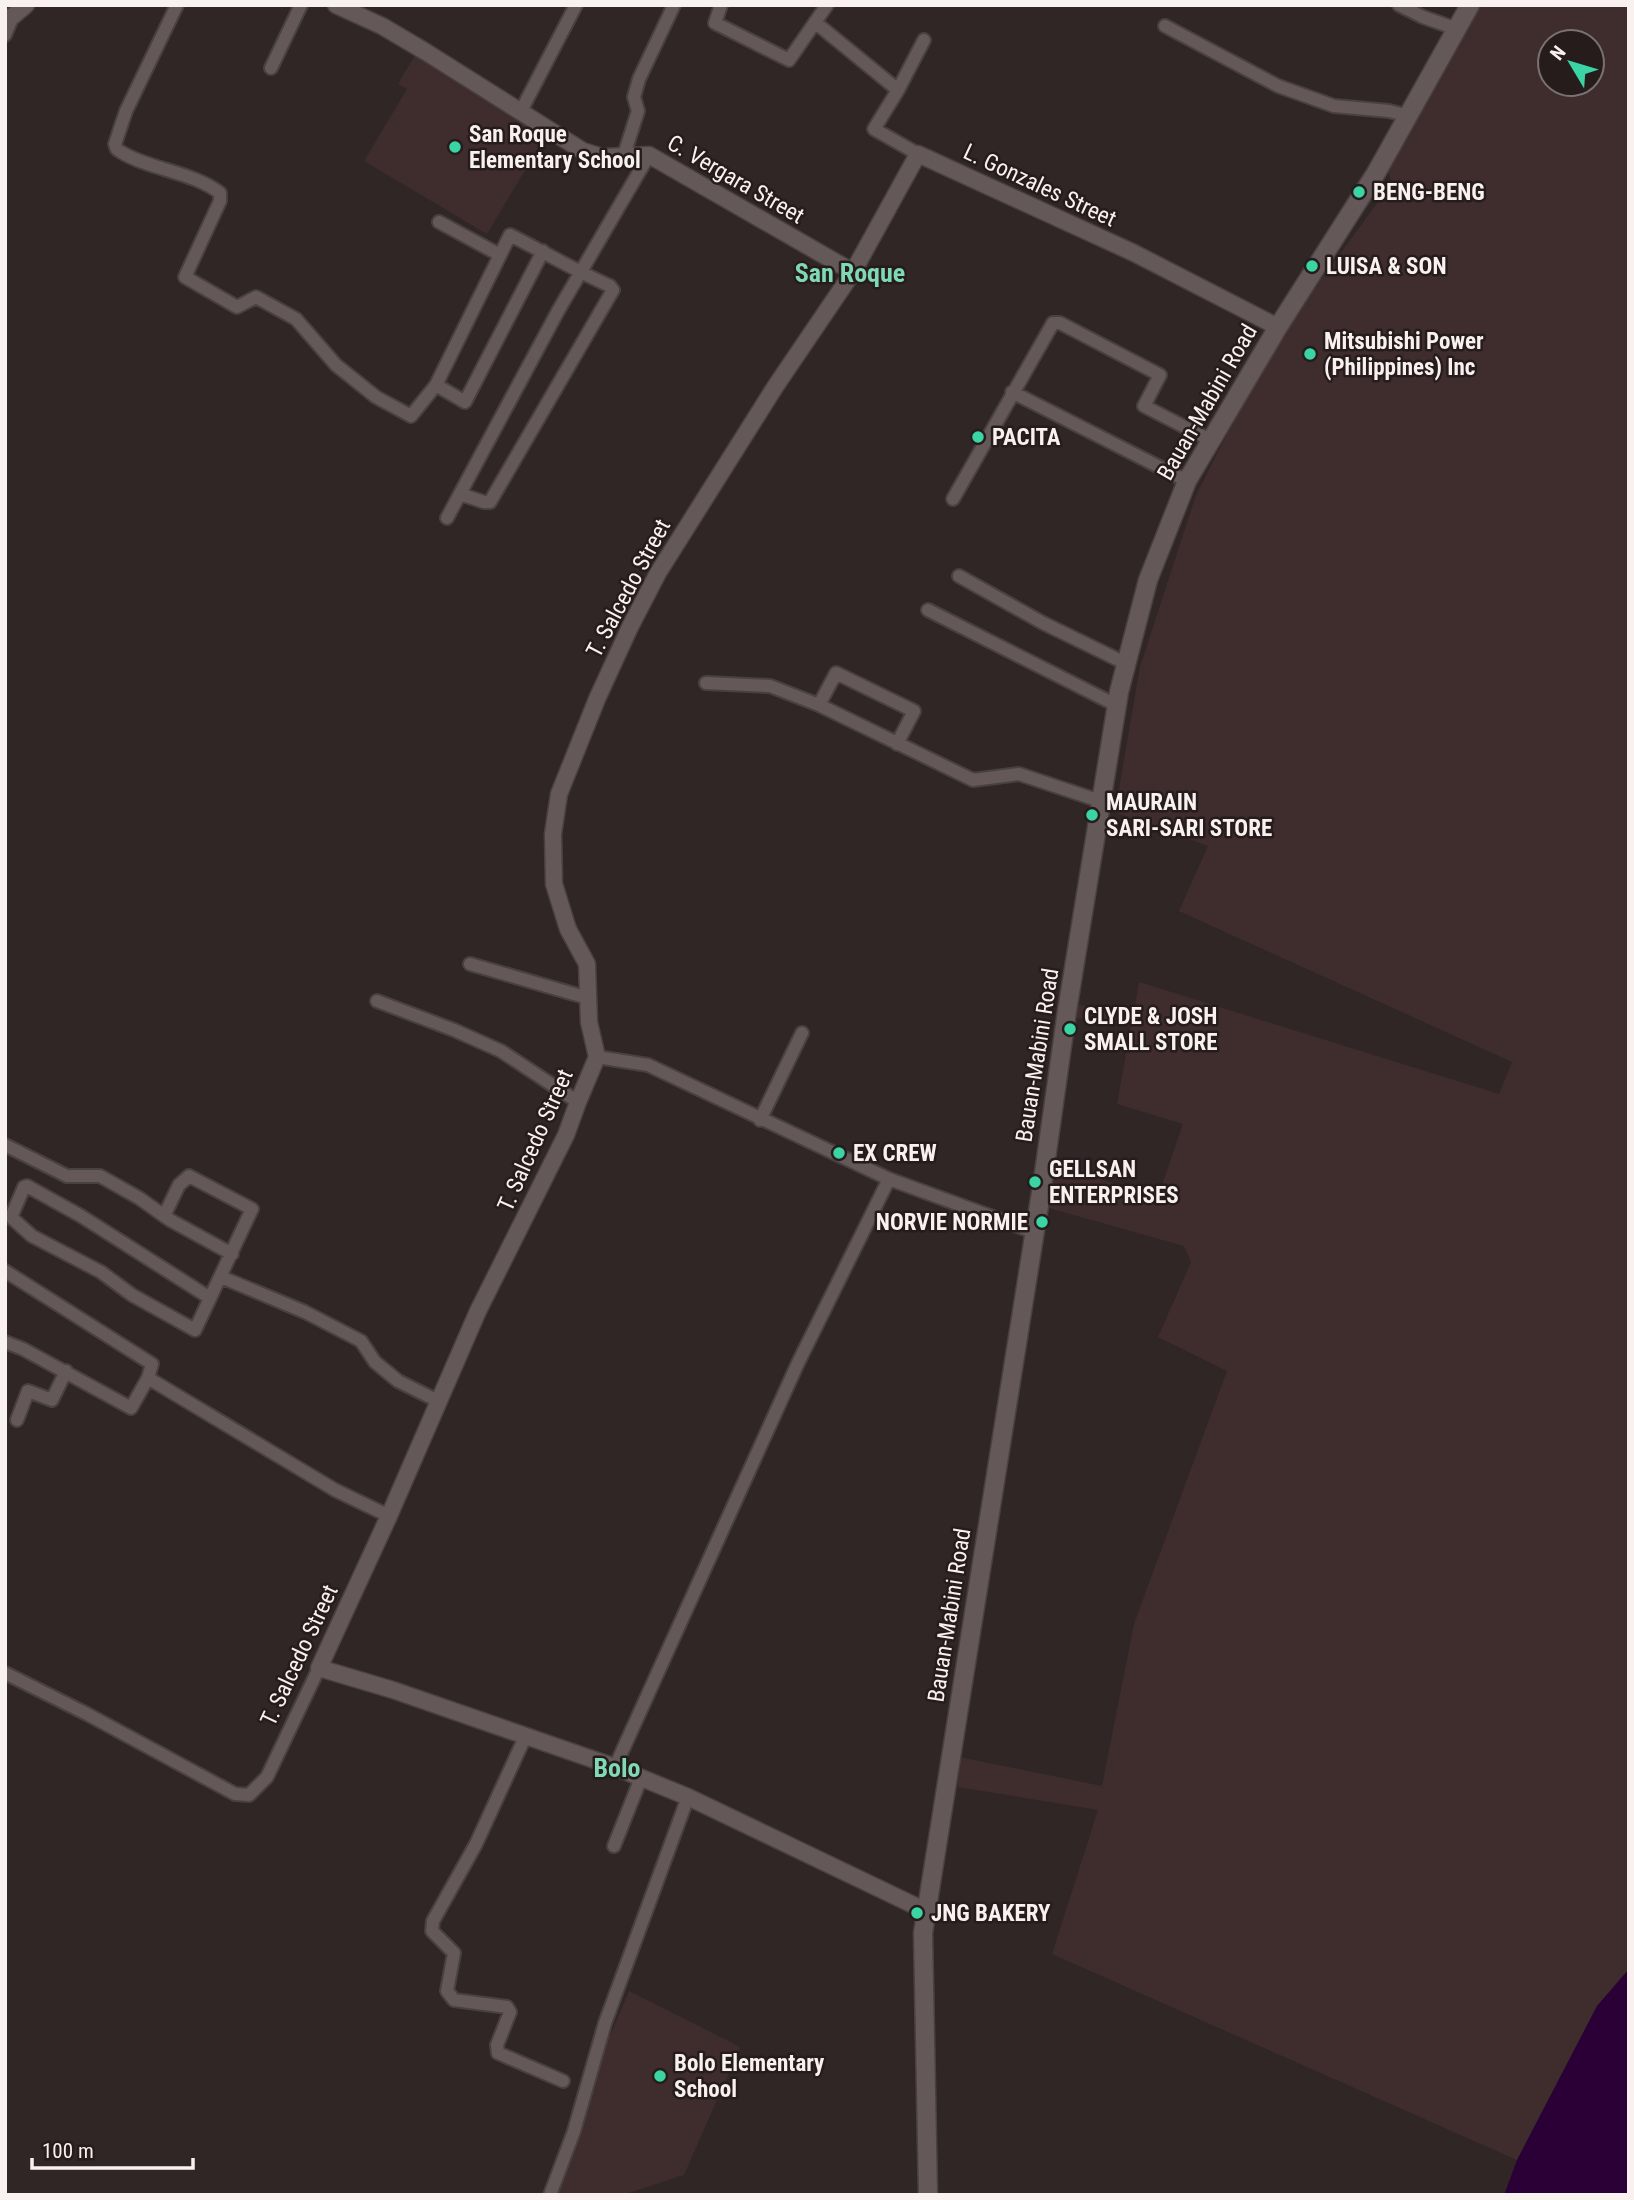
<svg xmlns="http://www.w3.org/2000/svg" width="1634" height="2200" font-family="'Roboto Condensed',sans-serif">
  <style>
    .built { fill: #3f2d2d; fill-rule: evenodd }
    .water { fill: #2a0036 }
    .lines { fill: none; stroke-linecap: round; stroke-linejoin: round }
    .minor-casing { stroke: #494140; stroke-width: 16 }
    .tertiary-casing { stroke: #494140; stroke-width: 19 }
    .secondary-casing { stroke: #494140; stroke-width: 21 }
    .minor { stroke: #655858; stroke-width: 12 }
    .tertiary { stroke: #655858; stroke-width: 16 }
    .secondary { stroke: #655858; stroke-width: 18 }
    .poi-dot { fill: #3ad4a5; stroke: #261c1c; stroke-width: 2.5 }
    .labels { text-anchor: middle; stroke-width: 5; stroke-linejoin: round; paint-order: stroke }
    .poi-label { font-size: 23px; font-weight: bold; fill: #f8f1f0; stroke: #261c1c; text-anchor: start }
    .street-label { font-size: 23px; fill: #f8f1f0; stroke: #261c1c }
    .quarter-label { font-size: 26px; font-weight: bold; fill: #7fd9b7; stroke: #261c1c }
  </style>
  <rect width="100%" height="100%" fill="#302626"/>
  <path class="built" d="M 1479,5 L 1629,5 L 1629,1969 L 1597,2006 L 1517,2160 L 1052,1954 L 1098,1810 L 958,1787 L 959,1757 L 1102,1786 L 1134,1624 L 1227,1371 L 1158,1337 L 1191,1262 L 1184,1246 L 1042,1206 L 1052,1164 L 1158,1197 L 1183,1124 L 1117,1104 L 1131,1026 L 1070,1017 L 1072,1004 L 1134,1013 L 1139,982 L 1499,1094 L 1512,1062 L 1179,911 L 1208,846 L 1115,812 L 1140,667 L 1196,495 L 1249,391 L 1315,288 L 1392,183 L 1386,166 ZM 1550,42 L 1592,42 L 1592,84 L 1550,84 Z
    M 415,55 L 547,133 L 487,234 L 364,161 L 407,89 L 398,84 Z
    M 629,1991 L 740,2047 L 684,2175 L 622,2195 L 556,2195 L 580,2106 Z"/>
  <path class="water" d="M 1629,1969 L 1629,2195 L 1504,2195 L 1517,2160 L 1597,2006 Z"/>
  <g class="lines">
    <g class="minor-casing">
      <path id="minor" d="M 177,5 L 126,111 L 115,144 C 117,150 116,149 121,152 C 148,169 193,172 220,193 L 220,201 L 185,277 L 237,307 L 256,297 L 296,319 L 336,365 L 376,397 L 411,416 L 436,385 L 510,235 C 544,252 576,271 610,286 L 613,290 L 490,502 L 484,502 L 460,494
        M 721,5 L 715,23 L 789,60 L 827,5
        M 1399,5 L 1423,17 L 1457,29
        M 816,23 L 898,90
        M 1165,26 L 1278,86 L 1334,106 L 1389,111 L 1409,116
        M 5,35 L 13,16
        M 271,68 L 301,5
        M 521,111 L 576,5
        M 918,154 L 874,129 L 898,90 L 924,40
        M 624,155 L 638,111 L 634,97 L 639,79 L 674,5
        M 439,222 L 500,255
        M 436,385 L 465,402 L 543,251
        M 1012,392 L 1187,481
        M 953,499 L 1053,323 L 1060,323 L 1160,375 L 1144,406 L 1210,440
        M 447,518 L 558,311 L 649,155
        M 959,576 L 1043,623 L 1127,664
        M 928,610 L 1116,705
        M 706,683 L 770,686 L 819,705 L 973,780 L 1019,774 L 1103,802
        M 819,705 L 836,673 L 914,711 L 897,744
        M 470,964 L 588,998
        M 377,1001 L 454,1030 L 501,1051 L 578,1102
        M 597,1057 L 648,1065 L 889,1179 L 1034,1232
        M 760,1120 L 802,1033
        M 5,1145 L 67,1176 L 100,1176 L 139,1198 L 170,1220 L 232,1254
        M 164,1216 L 179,1185 L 189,1176 L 252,1209 L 195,1330 L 132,1295 L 101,1272 L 32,1236 L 13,1219 L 12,1215 L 24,1187 L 27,1186 L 81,1216 L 210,1298
        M 5,1271 L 152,1364 L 148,1378 L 335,1490 L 389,1516
        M 221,1277 L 305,1312 L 361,1341 L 375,1362 L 398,1381 L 438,1401
        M 5,1342 L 23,1349 L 131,1408 L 148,1378
        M 17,1420 L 28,1391 L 52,1400 L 66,1371
        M 5,1673 L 87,1714 L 235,1794 L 249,1795 L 267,1777 L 319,1668
        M 526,1735 L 476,1844 L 433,1921 L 432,1931 L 454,1953 L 447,1991 L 454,2000 L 507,2007 L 510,2012 L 497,2045 L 498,2053 L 563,2081
        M 615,1767 L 798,1363 L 889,1179
        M 614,1846 L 641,1778
        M 550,2195 L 574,2131 L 605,2023 L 688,1797"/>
    </g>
    <g class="tertiary-casing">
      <path id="tertiary" d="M 336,5 L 382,26 L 426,52 L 583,151 L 602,157 L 649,155 L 853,272
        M 5,19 L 13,16 L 26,5
        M 926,1911 L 688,1797 L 615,1767 L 393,1690 L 319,1668 L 389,1516 L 478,1311 L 566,1135 L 578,1102 L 597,1057 L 589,1022 L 587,964 L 568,929 L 554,884 L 553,834 L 559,794 L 597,699 L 630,627 L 658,573 L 775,387 L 853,272 L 918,154 L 1134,253 L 1278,327"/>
    </g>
    <g class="secondary-casing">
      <path id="secondary" d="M 928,2195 L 923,1933 L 1043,1180 L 1067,1011 L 1119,692 L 1148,580 L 1187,481 L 1278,327 L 1376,173 L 1470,5"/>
    </g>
    <use href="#minor" class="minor"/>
    <use href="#tertiary" class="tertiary"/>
    <use href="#secondary" class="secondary"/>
  </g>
  <g class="poi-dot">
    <circle cx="455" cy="147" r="7"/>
    <circle cx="1359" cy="192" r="7"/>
    <circle cx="1312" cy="266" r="7"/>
    <circle cx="1310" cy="354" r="7"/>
    <circle cx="978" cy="437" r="7"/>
    <circle cx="1092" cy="815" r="7"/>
    <circle cx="1070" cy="1029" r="7"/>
    <circle cx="839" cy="1153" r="7"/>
    <circle cx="1035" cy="1182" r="7"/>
    <circle cx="1042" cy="1222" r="7"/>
    <circle cx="917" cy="1913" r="7"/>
    <circle cx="660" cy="2076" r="7"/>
  </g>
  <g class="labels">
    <g class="poi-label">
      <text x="469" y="142">San Roque<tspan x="469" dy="26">Elementary School</tspan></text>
      <text x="1373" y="200">BENG-BENG</text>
      <text x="1326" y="274">LUISA &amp; SON</text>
      <text x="1324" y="349">Mitsubishi Power<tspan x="1324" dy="26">(Philippines) Inc</tspan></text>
      <text x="992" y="445">PACITA</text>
      <text x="1106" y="810">MAURAIN<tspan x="1106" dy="26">SARI-SARI STORE</tspan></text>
      <text x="1084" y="1024">CLYDE &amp; JOSH<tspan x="1084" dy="26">SMALL STORE</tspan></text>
      <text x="853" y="1161">EX CREW</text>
      <text x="1049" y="1177">GELLSAN<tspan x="1049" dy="26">ENTERPRISES</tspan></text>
      <text x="1028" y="1230" text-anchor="end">NORVIE NORMIE</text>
      <text x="931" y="1921">JNG BAKERY</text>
      <text x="674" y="2071">Bolo Elementary<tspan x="674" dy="26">School</tspan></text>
    </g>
    <g class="street-label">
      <text transform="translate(736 179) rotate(30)" y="8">C. Vergara Street</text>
      <text transform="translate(1040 185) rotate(25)" y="8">L. Gonzales Street</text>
      <text transform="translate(1207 402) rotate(-60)" y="8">Bauan-Mabini Road</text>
      <text transform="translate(628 588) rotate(-62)" y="8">T. Salcedo Street</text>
      <text transform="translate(1037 1055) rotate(-81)" y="8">Bauan-Mabini Road</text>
      <text transform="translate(535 1140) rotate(-66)" y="8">T. Salcedo Street</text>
      <text transform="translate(949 1615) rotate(-81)" y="8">Bauan-Mabini Road</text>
      <text transform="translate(299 1655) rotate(-65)" y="8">T. Salcedo Street</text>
    </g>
    <g class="quarter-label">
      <text x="850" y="282">San Roque</text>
      <text x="617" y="1777">Bolo</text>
    </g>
  </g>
  <rect width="1634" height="2200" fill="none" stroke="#f8f1f0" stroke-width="14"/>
  <g transform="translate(1571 63) rotate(308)"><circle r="33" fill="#261c1c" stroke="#7a7171" stroke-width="2"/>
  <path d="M0-5L12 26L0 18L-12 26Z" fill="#3ad4a5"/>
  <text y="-10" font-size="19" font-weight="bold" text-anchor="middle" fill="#f8f1f0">N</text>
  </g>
  <path d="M32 2158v10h161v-10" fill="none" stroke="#f8f1f0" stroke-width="3.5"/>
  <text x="42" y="2158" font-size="21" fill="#f8f1f0" stroke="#261c1c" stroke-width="5" paint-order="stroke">100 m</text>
</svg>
